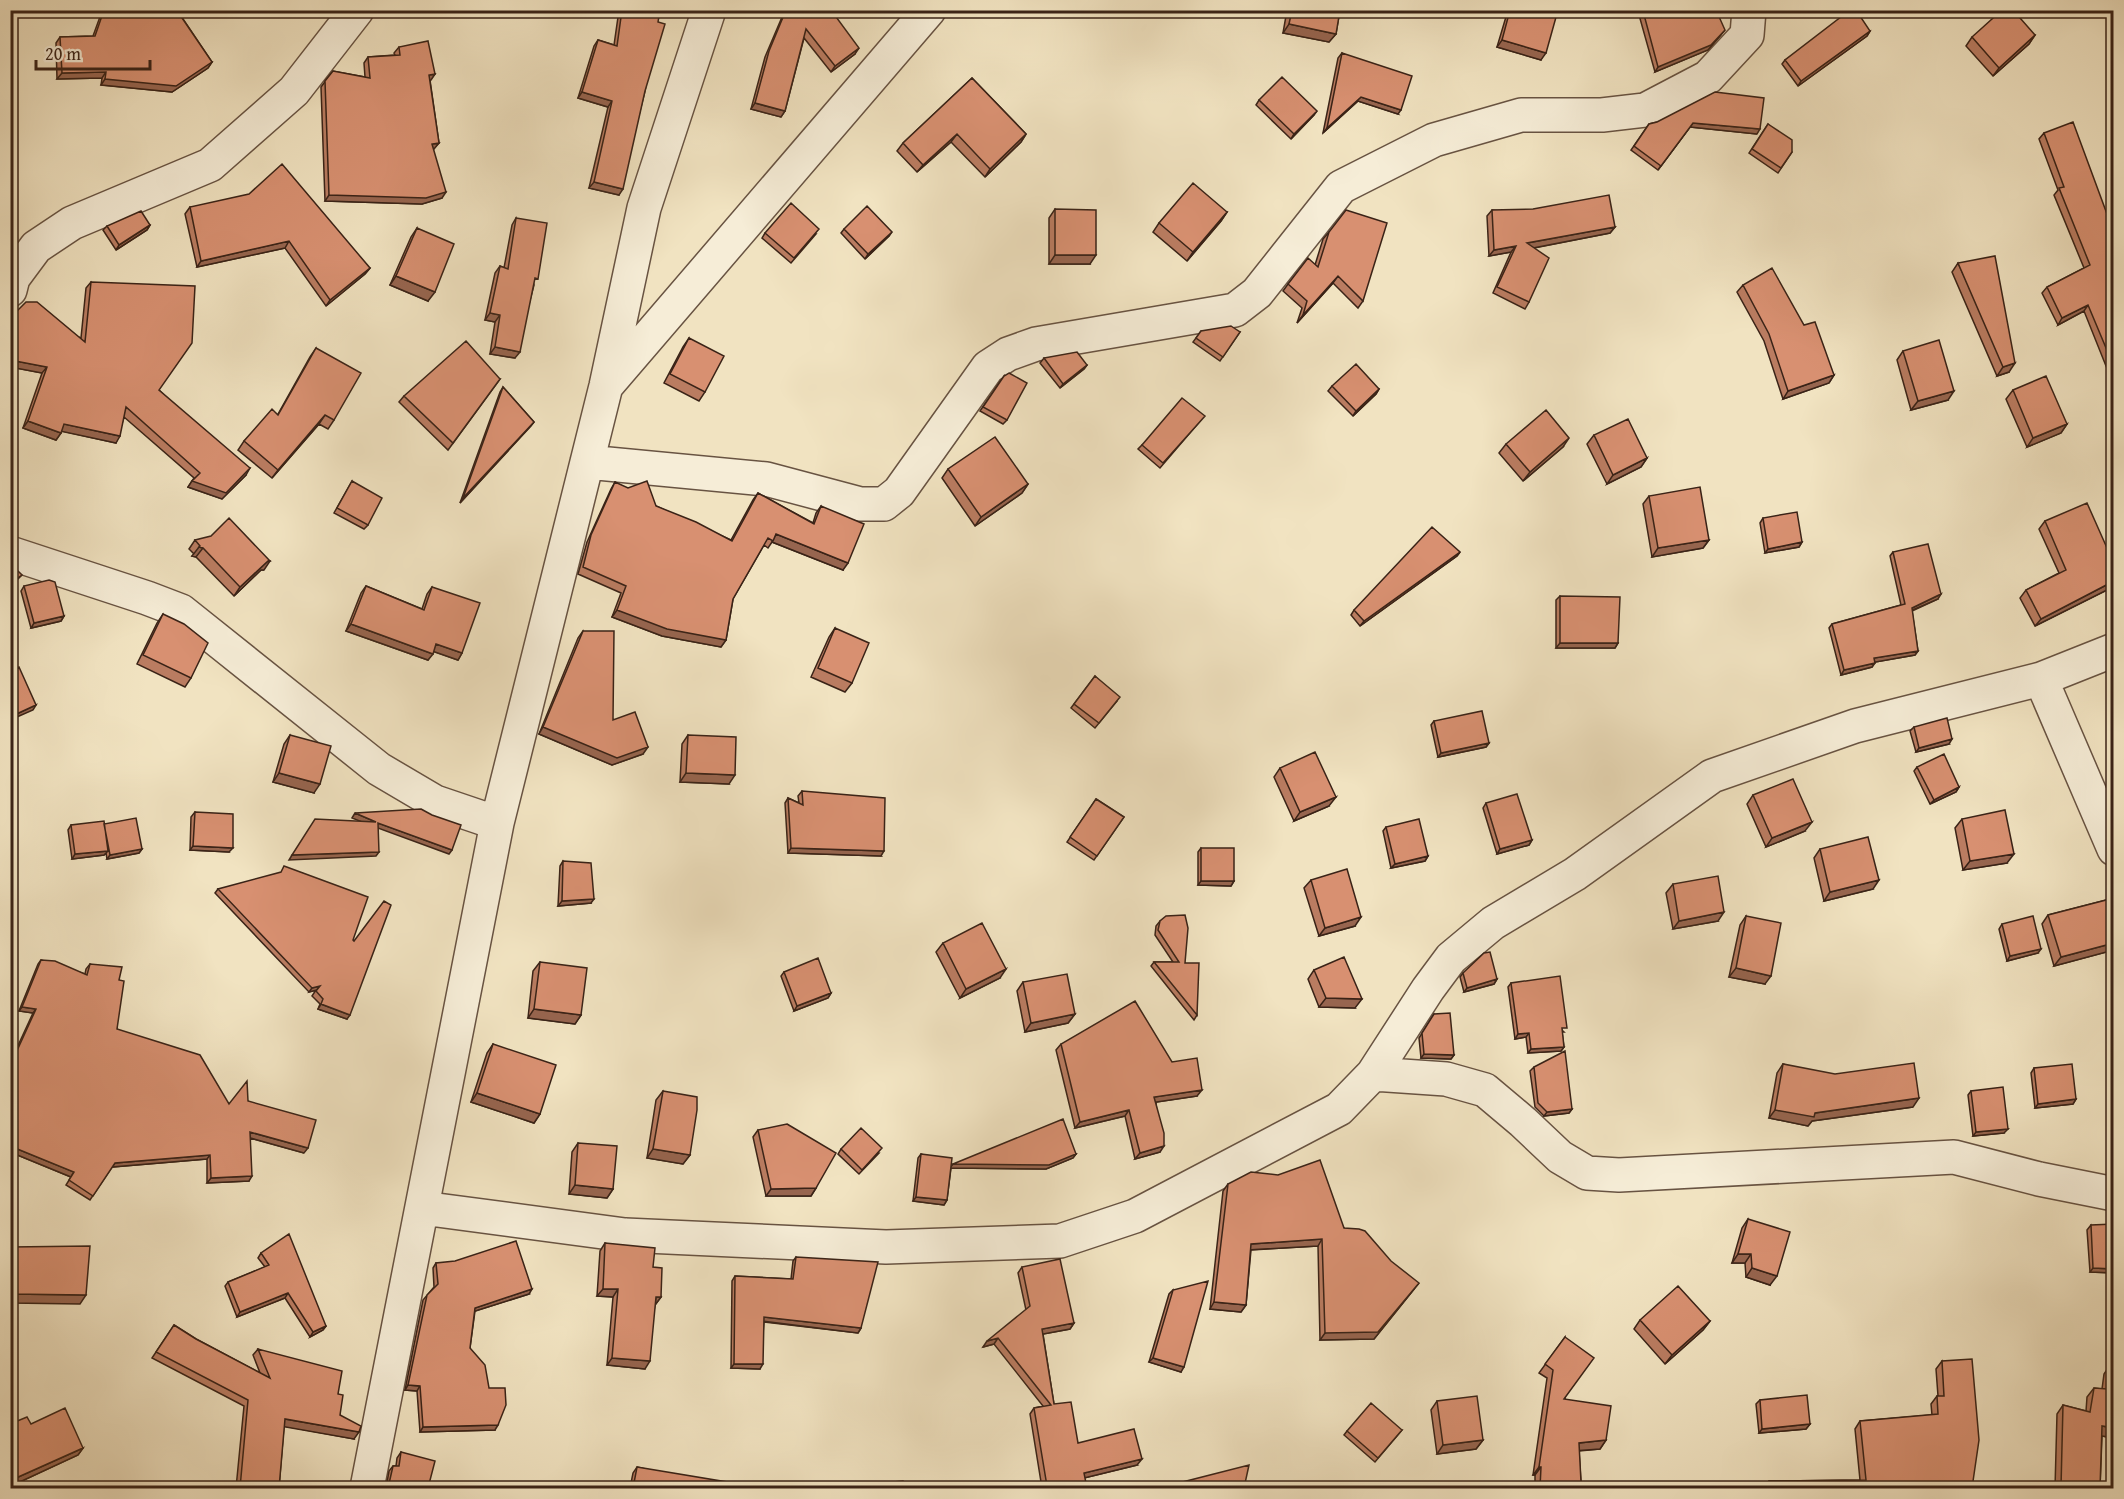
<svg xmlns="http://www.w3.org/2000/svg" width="2124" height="1499" font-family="'Gentium Book Plus',serif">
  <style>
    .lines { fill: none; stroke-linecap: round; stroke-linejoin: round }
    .minor-casing { stroke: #685342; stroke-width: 36 }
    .minor { stroke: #f6edd7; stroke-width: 33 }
    .wall { fill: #ba7c61; stroke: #3a2317; stroke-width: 1.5 }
    .shaded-wall { fill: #97654f; stroke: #3a2317; stroke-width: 1.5 }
    .building { fill: #d89071; stroke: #3a2317; stroke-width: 1.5 }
  </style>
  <rect width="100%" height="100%" fill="#f1e3c1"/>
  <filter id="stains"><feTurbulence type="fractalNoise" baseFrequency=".00333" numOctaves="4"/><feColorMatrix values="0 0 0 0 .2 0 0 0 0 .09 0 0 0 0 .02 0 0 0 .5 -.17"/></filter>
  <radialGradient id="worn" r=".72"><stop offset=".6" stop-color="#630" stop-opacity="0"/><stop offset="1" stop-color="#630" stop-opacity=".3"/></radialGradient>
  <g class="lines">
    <g class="minor-casing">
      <path id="minor" d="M 10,290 L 13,278 L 36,247 L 72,223 L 210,165 L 294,91 L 357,10
        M 607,385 L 929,10
        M 587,462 L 766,479 L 860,504 L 884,504 L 899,492 L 988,367 L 1008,354 L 1036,344 L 1235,310 L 1257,293 L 1341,187 L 1434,140 L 1521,115 L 1602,115 L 1645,110 L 1708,77 L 1747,35 L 1749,10
        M 10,553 L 147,598 L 181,611 L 379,769 L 435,802 L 497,823
        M 2041,679 L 2114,849
        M 1373,1074 L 1446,1079 L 1485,1090 L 1523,1122 L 1560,1157 L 1587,1173 L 1619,1175 L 1954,1157 L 2039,1179 L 2114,1194
        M 422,1208 L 625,1235 L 886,1247 L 1060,1241 L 1135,1216 L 1339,1109 L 1373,1074 L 1428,989 L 1451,958 L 1493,923 L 1575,874 L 1712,776 L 1855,726 L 2041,679 L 2114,650
        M 367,1488 L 497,823 L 606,386 L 644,208 L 709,10"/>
    </g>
    <use href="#minor" class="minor"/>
  </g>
  <path class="wall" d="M 103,10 L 186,10 L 181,16 L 212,62 L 208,68 L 172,92 L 101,85 L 102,78 L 57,79 L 56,43 L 60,37 L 93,36 L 101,14 Z
    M 619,10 L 660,10 L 645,91 L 619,195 L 589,188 L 608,107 L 578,98 L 594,46 L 598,40 L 614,45 Z
    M 785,10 L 831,10 L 855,54 L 831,72 L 804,38 L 785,111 L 781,117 L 751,109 L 765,57 Z
    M 1287,10 L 1340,10 L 1336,34 L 1329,42 L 1283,33 Z
    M 1508,10 L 1558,10 L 1541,60 L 1497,47 Z
    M 1643,11 L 1721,35 L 1708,50 L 1655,72 L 1639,15 Z
    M 1870,31 L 1867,36 L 1798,86 L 1782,64 L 1785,60 Z
    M 2035,35 L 2029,44 L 1993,76 L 1966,46 L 1972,37 Z
    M 399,47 L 435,74 L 430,80 L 439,143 L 433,149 L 442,198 L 422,204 L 325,201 L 321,87 L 333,71 L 365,77 L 364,63 L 368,57 L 395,55 L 394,53 Z
    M 1342,53 L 1398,114 L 1358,101 L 1323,133 L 1338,58 Z
    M 972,78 L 1026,134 L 1021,142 L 985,177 L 951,142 L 917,172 L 897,151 L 903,143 Z
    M 1259,100 L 1314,115 L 1291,139 L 1256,105 Z
    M 1657,122 L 1757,134 L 1690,127 L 1658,170 L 1631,150 L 1649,124 Z
    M 1768,124 L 1792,152 L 1778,173 L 1749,153 Z
    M 2044,133 L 2114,233 L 2114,386 L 2084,311 L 2058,325 L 2042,293 L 2047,287 L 2084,268 L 2054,195 L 2058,190 L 2039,139 Z
    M 190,207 L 370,268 L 365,274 L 326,306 L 285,248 L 197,267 L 185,214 Z
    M 1055,209 L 1090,264 L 1049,264 L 1049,218 Z
    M 1492,210 L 1615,227 L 1610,233 L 1534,248 L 1529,302 L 1525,309 L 1493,293 L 1511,252 L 1489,256 L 1487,216 Z
    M 1227,212 L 1221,221 L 1187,261 L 1153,232 L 1159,223 Z
    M 516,218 L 534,285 L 515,358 L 490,354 L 495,322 L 485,320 L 495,273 L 500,266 L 504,268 L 512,225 Z
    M 150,225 L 147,230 L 116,250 L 103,230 L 107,226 Z
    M 417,228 L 428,301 L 390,285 L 411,237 Z
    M 844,229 L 889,236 L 865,259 L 841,233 Z
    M 1329,232 L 1363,301 L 1358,308 L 1333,283 L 1297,323 L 1302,308 L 1283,291 L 1288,284 L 1315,265 L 1323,239 Z
    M 765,233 L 816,234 L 791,263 L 762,238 Z
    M 1958,263 L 2009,372 L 1997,376 L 1952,272 Z
    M 91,282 L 159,390 L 246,475 L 222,499 L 188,487 L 194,478 L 124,417 L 116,443 L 62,431 L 56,440 L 23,428 L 42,373 L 10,367 L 11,320 L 15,313 L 81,338 L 86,288 Z
    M 1743,285 L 1804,325 L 1834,375 L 1829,383 L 1783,399 L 1764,341 L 1737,292 Z
    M 1201,331 L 1240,332 L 1220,361 L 1193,342 Z
    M 689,338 L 705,392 L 699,401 L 664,383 L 683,347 Z
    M 316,348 L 334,420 L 328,429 L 319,424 L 272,478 L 238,450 L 244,441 L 278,414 L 310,357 Z
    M 1903,351 L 1948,400 L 1911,410 L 1897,360 Z
    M 1044,358 L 1087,365 L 1084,369 L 1060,388 L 1040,363 Z
    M 1004,376 L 1007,420 L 1003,424 L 980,411 Z
    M 500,379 L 448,450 L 399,402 L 404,396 Z
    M 1332,386 L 1379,389 L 1376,394 L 1353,416 L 1328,391 Z
    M 503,387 L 534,422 L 460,503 L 500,392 Z
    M 2013,390 L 2067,424 L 2061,433 L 2027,447 L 2006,399 Z
    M 1201,420 L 1160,468 L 1138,449 L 1142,445 Z
    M 1594,435 L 1647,458 L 1641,467 L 1607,484 L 1587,444 Z
    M 1506,444 L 1563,447 L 1523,481 L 1499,453 Z
    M 948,469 L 1028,484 L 1022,493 L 975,526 L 942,478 Z
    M 352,481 L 368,525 L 364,529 L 334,513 Z
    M 615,482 L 656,506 L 731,540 L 753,500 L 758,493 L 813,523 L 816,513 L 821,506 L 843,570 L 772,542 L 768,548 L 764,545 L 733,599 L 726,640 L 721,647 L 662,636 L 612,617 L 621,593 L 578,574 L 587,542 L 611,489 Z
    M 1649,496 L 1709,540 L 1703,548 L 1652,557 L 1643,504 Z
    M 1763,518 L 1802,542 L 1799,547 L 1765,553 L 1760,523 Z
    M 2045,521 L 2107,548 L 2114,544 L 2114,590 L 2111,591 L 2109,589 L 2035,626 L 2020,598 L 2026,590 L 2059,573 L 2039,529 Z
    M 195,540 L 264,570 L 261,570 L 234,596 L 196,557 L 192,556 L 194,554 L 189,549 Z
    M 1460,552 L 1457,556 L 1360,626 L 1351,615 L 1354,610 Z
    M 1893,552 L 1938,599 L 1912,611 L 1918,651 L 1915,655 L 1875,662 L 1872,667 L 1841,675 L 1829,628 L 1832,624 L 1901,605 L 1890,556 Z
    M 24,586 L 64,616 L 61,621 L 31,628 L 21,591 Z
    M 366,586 L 422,609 L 427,594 L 432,587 L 462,653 L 458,660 L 433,651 L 428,660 L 346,631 L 361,593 Z
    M 1560,596 L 1618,643 L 1615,648 L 1556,648 L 1556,600 Z
    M 163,614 L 191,678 L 185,687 L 137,664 L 157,623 Z
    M 835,628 L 852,683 L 845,692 L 811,677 L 829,637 Z
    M 583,631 L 613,720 L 643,754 L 612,765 L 539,734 L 578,638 Z
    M 1095,676 L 1117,701 L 1095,728 L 1071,708 Z
    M 1434,721 L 1489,743 L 1486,747 L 1438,757 L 1431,725 Z
    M 1914,727 L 1949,744 L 1916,752 L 1910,731 Z
    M 290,735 L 314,793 L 273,782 L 284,744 Z
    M 688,735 L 729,784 L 680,782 L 682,744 Z
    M 1917,767 L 1959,787 L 1956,792 L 1930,804 L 1914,771 Z
    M 1280,768 L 1329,806 L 1294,821 L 1274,777 Z
    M 802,791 L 881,856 L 788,853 L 785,803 L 788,798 L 799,803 L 798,796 Z
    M 1753,795 L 1805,831 L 1766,847 L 1747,804 Z
    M 1096,799 L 1124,817 L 1094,860 L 1067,842 Z
    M 1486,803 L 1532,840 L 1529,845 L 1497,854 L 1483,808 Z
    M 195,812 L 229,852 L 190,850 L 191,817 Z
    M 1962,819 L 2007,863 L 1963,870 L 1955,828 Z
    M 71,825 L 104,825 L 142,849 L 139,853 L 107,859 L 106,853 L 104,855 L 72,859 L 68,830 Z
    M 1386,827 L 1428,856 L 1425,861 L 1391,868 L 1383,831 Z
    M 1201,848 L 1234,881 L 1231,886 L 1198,885 L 1198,852 Z
    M 1820,849 L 1873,889 L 1824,901 L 1814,858 Z
    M 563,861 L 591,903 L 558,906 L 560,866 Z
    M 1311,880 L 1355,926 L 1319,936 L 1304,888 Z
    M 1673,884 L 1718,921 L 1673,929 L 1666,893 Z
    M 218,889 L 353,940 L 347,1019 L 318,1009 L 320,1004 L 312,996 L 316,990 L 309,992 L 215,893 Z
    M 2114,898 L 2114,950 L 2054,966 L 2042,924 L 2048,915 Z
    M 1746,916 L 1765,984 L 1729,977 L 1740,925 Z
    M 1160,921 L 1185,963 L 1197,1015 L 1194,1020 L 1151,966 L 1154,962 L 1173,962 L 1155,935 L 1156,926 Z
    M 2002,924 L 2038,953 L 2007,961 L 1999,929 Z
    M 943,943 L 1000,978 L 960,998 L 936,952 Z
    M 41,960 L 85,974 L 86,969 L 90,964 L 119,980 L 117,1029 L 229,1104 L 248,1101 L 304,1153 L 250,1138 L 249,1181 L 207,1183 L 207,1159 L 112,1167 L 90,1200 L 66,1185 L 71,1177 L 10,1152 L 10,1063 L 33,1013 L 19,1011 L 38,964 Z
    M 540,962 L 581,1015 L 575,1024 L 528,1018 L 533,971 Z
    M 1314,970 L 1355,1008 L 1319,1007 L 1308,979 Z
    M 784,972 L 831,993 L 828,998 L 794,1011 L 781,976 Z
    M 1463,973 L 1497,979 L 1494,984 L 1464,992 L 1460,977 Z
    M 1023,982 L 1075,1014 L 1068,1023 L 1025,1032 L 1017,991 Z
    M 1511,983 L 1564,1032 L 1562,1032 L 1564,1047 L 1561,1051 L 1528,1053 L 1526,1037 L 1515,1039 L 1508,987 Z
    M 1434,1014 L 1454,1055 L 1451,1059 L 1421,1058 L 1419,1038 Z
    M 493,1044 L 540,1114 L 534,1123 L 471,1102 L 487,1053 Z
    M 1061,1044 L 1172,1062 L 1197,1096 L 1156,1102 L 1160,1152 L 1135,1159 L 1125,1116 L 1075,1128 L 1056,1050 Z
    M 1783,1064 L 1913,1107 L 1812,1121 L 1808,1126 L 1769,1118 L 1777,1073 Z
    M 1534,1067 L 1572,1109 L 1569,1113 L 1544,1116 L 1535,1107 L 1530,1071 Z
    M 2034,1068 L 2076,1099 L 2073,1104 L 2035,1108 L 2031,1073 Z
    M 663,1091 L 690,1155 L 683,1164 L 647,1158 L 656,1100 Z
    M 1971,1091 L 2004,1133 L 1973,1136 L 1968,1095 Z
    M 758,1130 L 816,1188 L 811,1196 L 766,1196 L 753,1137 Z
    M 578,1143 L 613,1189 L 607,1198 L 569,1194 L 572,1152 Z
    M 841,1149 L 879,1153 L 859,1174 L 838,1154 Z
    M 921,1154 L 951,1167 L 953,1164 L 1076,1154 L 1073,1158 L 1046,1169 L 951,1168 L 947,1200 L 944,1205 L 913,1201 L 918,1158 Z
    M 1228,1184 L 1344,1228 L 1414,1289 L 1374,1339 L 1320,1340 L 1318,1246 L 1251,1250 L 1246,1305 L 1241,1312 L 1210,1309 L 1223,1191 Z
    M 1748,1219 L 1770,1285 L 1746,1277 L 1745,1263 L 1732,1263 L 1742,1228 Z
    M 2091,1225 L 2114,1273 L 2090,1272 L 2087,1230 Z
    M 605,1243 L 653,1267 L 661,1297 L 655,1305 L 645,1369 L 607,1365 L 613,1297 L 597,1296 L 600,1251 Z
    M 261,1253 L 326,1326 L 323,1330 L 310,1337 L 285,1298 L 237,1317 L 225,1286 L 228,1282 L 265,1267 L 258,1258 Z
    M 796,1257 L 861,1328 L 858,1333 L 764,1322 L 760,1369 L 731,1368 L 732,1281 L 735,1276 L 791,1279 L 793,1261 Z
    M 436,1263 L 529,1294 L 475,1311 L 470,1348 L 495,1430 L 420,1432 L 417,1391 L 405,1390 L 423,1300 L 434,1287 L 433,1268 Z
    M 1022,1267 L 1074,1323 L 1070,1329 L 1043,1334 L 1054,1404 L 1078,1443 L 1137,1465 L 1042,1488 L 1030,1414 L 1034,1408 L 1043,1406 L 994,1344 L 983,1347 L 1026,1310 L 1018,1273 Z
    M 1173,1290 L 1181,1372 L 1149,1362 L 1169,1294 Z
    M 1640,1320 L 1710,1321 L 1703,1330 L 1665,1364 L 1634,1329 Z
    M 174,1325 L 196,1339 L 260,1373 L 253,1355 L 258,1349 L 338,1394 L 340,1415 L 354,1439 L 284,1426 L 279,1488 L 236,1488 L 244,1406 L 152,1358 Z
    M 1565,1337 L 1565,1399 L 1606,1440 L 1600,1449 L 1579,1451 L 1581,1482 L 1595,1488 L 1535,1488 L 1535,1475 L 1533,1475 L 1547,1378 L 1539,1373 Z
    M 1942,1361 L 1972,1488 L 1764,1488 L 1769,1481 L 1860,1480 L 1855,1429 L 1860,1421 L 1932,1415 L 1931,1404 L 1937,1396 L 1938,1396 L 1936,1369 Z
    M 2110,1365 L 2114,1366 L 2114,1438 L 2102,1436 L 2100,1488 L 2055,1488 L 2057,1414 L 2063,1405 L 2086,1411 L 2087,1397 L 2094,1388 L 2102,1389 L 2104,1374 Z
    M 1760,1400 L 1810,1424 L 1806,1429 L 1759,1433 L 1756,1404 Z
    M 1437,1401 L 1483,1440 L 1476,1449 L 1437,1454 L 1431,1410 Z
    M 10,1424 L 31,1424 L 83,1448 L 78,1455 L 11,1486 Z
    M 1402,1430 L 1375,1462 L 1344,1435 L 1347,1431 Z
    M 401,1452 L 428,1488 L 386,1488 L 389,1471 L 393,1466 L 396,1466 L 397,1458 Z
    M 637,1467 L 727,1488 L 630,1488 L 633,1473 Z"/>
  <path class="shaded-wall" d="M 874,10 L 888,10 L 887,13 Z
    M 1289,24 L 1336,34 L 1329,42 L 1283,33 Z
    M 1725,30 L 1708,50 L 1655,72 L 1658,67 Z
    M 1870,31 L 1867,36 L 1798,86 L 1801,81 Z
    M 2035,35 L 2029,44 L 1993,76 L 1999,68 Z
    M 1502,40 L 1546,53 L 1541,60 L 1497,47 Z
    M 859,48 L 855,54 L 831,72 L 835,66 Z
    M 212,62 L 208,68 L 172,92 L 101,85 L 105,79 Z
    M 106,72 L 102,78 L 57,79 L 62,73 Z
    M 435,74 L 431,80 L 425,81 L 429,75 Z
    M 582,92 L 612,101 L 608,107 L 578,98 Z
    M 1361,97 L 1401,110 L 1398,114 L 1358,101 L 1323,133 L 1327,128 Z
    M 755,103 L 785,111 L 781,117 L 751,109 Z
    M 1317,111 L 1314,115 L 1291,139 L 1294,134 Z
    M 1693,123 L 1760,129 L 1757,134 L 1690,127 L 1658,170 Z
    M 957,134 L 951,142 L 917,172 L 923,165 Z
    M 1026,134 L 1021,142 L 985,177 L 990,169 Z
    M 439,143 L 434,149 L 427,150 L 432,144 Z
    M 594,182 L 623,189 L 619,195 L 589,188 Z
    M 446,192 L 442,198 L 422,204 L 325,201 L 329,195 Z
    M 1227,212 L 1221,221 L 1187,261 L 1193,252 Z
    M 150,225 L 147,230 L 116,250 L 119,245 Z
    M 1615,227 L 1610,233 L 1523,250 L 1527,243 Z
    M 892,232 L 889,236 L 865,259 L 868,254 Z
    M 289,241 L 285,248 L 197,267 L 201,261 Z
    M 1516,246 L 1511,252 L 1489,256 L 1494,250 Z
    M 1055,255 L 1096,255 L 1090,264 L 1049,264 Z
    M 370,268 L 365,274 L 326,306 L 330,300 Z
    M 396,276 L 435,292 L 428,301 L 390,285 Z
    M 1338,276 L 1333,283 L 1297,323 L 1303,315 Z
    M 2088,305 L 2084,311 L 2058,325 L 2062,318 Z
    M 490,313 L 500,315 L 495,322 L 485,320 Z
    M 495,347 L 520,352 L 515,358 L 490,354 Z
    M 10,360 L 47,367 L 42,373 L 10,367 Z
    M 2015,363 L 2009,372 L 1997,376 L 2003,367 Z
    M 1087,365 L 1084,369 L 1060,388 L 1063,384 Z
    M 1834,375 L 1829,383 L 1783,399 L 1788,391 Z
    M 1379,389 L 1376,394 L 1353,416 L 1356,411 Z
    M 1954,391 L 1948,400 L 1911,410 L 1918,401 Z
    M 325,415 L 319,424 L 272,478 L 278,470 Z
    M 28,421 L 61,433 L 56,440 L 23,428 Z
    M 534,422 L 531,426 L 460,503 L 463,498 Z
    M 64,424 L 120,436 L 116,443 L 60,431 Z
    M 2067,424 L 2061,433 L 2027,447 L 2033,438 Z
    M 1569,438 L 1563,447 L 1523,481 L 1530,472 Z
    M 1647,458 L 1641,467 L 1607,484 L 1613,475 Z
    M 250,468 L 246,475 L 222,499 L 188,487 L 192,481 Z
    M 1028,484 L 1022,493 L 975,526 L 981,517 Z
    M 776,534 L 848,563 L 843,570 L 772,542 Z
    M 1709,540 L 1703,548 L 1652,557 L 1658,548 Z
    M 1802,542 L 1799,547 L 1765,553 L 1768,549 Z
    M 199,547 L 203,548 L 196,557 L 192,556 Z
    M 1460,552 L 1457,556 L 1360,626 L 1364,621 Z
    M 268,561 L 270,561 L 264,570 L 261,570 L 234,596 L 240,587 Z
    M 22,575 L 18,579 L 10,586 L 10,583 Z
    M 2114,581 L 2109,589 L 2035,626 L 2041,619 Z
    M 1941,594 L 1938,599 L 1908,612 L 1912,608 Z
    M 617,610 L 726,640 L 721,647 L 662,636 L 612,617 Z
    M 64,616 L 61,621 L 31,628 L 34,623 Z
    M 351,624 L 433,654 L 428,660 L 346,631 Z
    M 1560,643 L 1618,643 L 1615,648 L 1556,648 Z
    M 436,644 L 462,653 L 458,660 L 432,651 Z
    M 1918,651 L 1915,655 L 1870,663 L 1874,658 Z
    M 1875,663 L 1872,667 L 1841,675 L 1844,670 Z
    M 36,705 L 33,710 L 10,720 L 10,717 Z
    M 543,727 L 648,747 L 643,754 L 612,765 L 539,734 Z
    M 1952,739 L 1949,744 L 1916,752 L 1919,748 Z
    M 1489,743 L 1486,747 L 1438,757 L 1441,753 Z
    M 279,773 L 320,784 L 314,793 L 273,782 Z
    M 686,773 L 735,775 L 729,784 L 680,782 Z
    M 1959,787 L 1956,792 L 1930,804 L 1934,800 Z
    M 1336,797 L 1329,806 L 1294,821 L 1300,812 Z
    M 355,813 L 376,822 L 372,826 L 352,818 Z
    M 1812,822 L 1805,831 L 1766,847 L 1772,838 Z
    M 378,823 L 452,850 L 449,854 L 375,827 Z
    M 1532,840 L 1529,845 L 1497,854 L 1500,849 Z
    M 193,846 L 233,848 L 229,852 L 190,850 Z
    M 791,848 L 884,851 L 881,856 L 788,853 Z
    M 142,849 L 139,853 L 107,859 L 110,855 Z
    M 108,851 L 104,855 L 72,859 L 75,854 Z
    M 379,852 L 376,856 L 289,860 L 292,855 Z
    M 2014,854 L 2007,863 L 1963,870 L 1970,861 Z
    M 1428,856 L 1425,861 L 1391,868 L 1395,864 Z
    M 1879,880 L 1873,889 L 1824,901 L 1830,892 Z
    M 1201,881 L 1234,881 L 1231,886 L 1198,885 Z
    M 594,899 L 591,903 L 558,906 L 562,901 Z
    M 1724,912 L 1718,921 L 1673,929 L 1679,921 Z
    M 1361,917 L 1355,926 L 1319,936 L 1325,928 Z
    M 2114,943 L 2114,950 L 2054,966 L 2061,957 Z
    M 2041,949 L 2038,953 L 2007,961 L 2010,956 Z
    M 1736,968 L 1771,976 L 1765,984 L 1729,977 Z
    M 1006,969 L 1000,978 L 960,998 L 966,989 Z
    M 1497,979 L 1494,984 L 1464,992 L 1467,988 Z
    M 320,986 L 317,990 L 309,992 L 312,988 Z
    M 831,993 L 828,998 L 794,1011 L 797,1006 Z
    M 1326,998 L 1362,999 L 1355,1008 L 1319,1007 Z
    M 321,1004 L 350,1015 L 347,1019 L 318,1009 Z
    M 22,1007 L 36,1009 L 33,1013 L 19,1011 Z
    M 534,1009 L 581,1015 L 575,1024 L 528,1018 Z
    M 1075,1014 L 1068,1023 L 1025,1032 L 1031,1023 Z
    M 1529,1033 L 1526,1037 L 1515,1039 L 1518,1034 Z
    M 1564,1047 L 1561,1051 L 1528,1053 L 1531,1049 Z
    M 1424,1054 L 1454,1055 L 1451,1059 L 1421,1058 Z
    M 1202,1090 L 1197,1096 L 1150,1103 L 1154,1097 Z
    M 477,1093 L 540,1114 L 534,1123 L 471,1102 Z
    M 1919,1098 L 1913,1107 L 1812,1121 L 1808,1126 L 1769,1118 L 1775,1110 L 1815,1113 Z
    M 2076,1099 L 2073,1104 L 2035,1108 L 2038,1104 Z
    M 1572,1109 L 1569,1113 L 1544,1116 L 1547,1112 Z
    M 1129,1110 L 1125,1116 L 1075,1128 L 1080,1122 Z
    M 2008,1129 L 2004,1133 L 1973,1136 L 1976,1132 Z
    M 250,1132 L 308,1148 L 304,1153 L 247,1137 Z
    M 10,1146 L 74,1172 L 71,1177 L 10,1152 Z
    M 1164,1146 L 1160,1152 L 1135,1159 L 1140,1153 Z
    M 653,1149 L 690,1155 L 683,1164 L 647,1158 Z
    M 1076,1154 L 1073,1158 L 1046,1169 L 950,1168 L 953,1164 Z
    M 210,1155 L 207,1159 L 112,1167 L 115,1163 Z
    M 252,1176 L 249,1181 L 207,1183 L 211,1178 Z
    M 575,1185 L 613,1189 L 607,1198 L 569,1194 Z
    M 816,1188 L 811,1196 L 766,1196 L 771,1189 Z
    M 916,1197 L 947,1200 L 944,1205 L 913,1201 Z
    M 1322,1239 L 1318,1246 L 1247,1250 L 1251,1244 Z
    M 1738,1254 L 1751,1254 L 1745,1263 L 1732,1263 Z
    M 1752,1268 L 1777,1276 L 1770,1285 L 1746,1277 Z
    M 2093,1268 L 2114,1269 L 2114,1273 L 2090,1272 Z
    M 1419,1283 L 1374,1339 L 1320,1340 L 1325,1333 Z
    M 532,1289 L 529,1294 L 472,1312 L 475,1308 Z
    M 603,1289 L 618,1289 L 613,1297 L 597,1296 Z
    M 288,1293 L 285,1298 L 237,1317 L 240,1312 Z
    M 10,1294 L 86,1295 L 80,1304 L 10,1303 Z
    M 656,1297 L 661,1297 L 655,1305 Z
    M 1214,1302 L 1246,1305 L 1241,1312 L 1210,1309 Z
    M 764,1317 L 861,1328 L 858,1333 L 761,1321 Z
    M 1710,1321 L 1703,1330 L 1665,1364 L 1672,1355 Z
    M 1074,1323 L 1070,1329 L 1038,1335 L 1042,1329 Z
    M 326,1326 L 323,1330 L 310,1337 L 313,1332 Z
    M 998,1338 L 994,1344 L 983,1347 L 987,1341 Z
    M 612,1358 L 650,1361 L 645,1369 L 607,1365 Z
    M 1153,1358 L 1184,1367 L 1181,1372 L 1149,1362 Z
    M 734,1364 L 763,1364 L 760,1369 L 731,1368 Z
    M 408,1385 L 420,1386 L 417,1391 L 405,1390 Z
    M 285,1419 L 359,1432 L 354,1439 L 280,1426 Z
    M 1810,1424 L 1806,1429 L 1759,1433 L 1762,1429 Z
    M 498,1425 L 495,1430 L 420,1432 L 423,1427 Z
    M 2102,1426 L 2114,1428 L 2114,1438 L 2096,1435 Z
    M 1483,1440 L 1476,1449 L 1437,1454 L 1443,1445 Z
    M 1606,1440 L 1600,1449 L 1573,1451 L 1579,1443 Z
    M 83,1448 L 78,1455 L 11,1486 L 16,1478 Z
    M 1142,1459 L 1137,1465 L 1080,1479 L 1084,1473 Z
    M 1539,1467 L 1541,1467 L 1535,1475 L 1533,1475 Z"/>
  <path class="building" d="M 104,10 L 184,10 L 180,15 L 212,62 L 176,86 L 105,79 L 106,72 L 62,73 L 60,37 L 95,36 Z
    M 622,10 L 660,10 L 658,22 L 665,24 L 645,91 L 623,189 L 594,182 L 612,101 L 582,92 L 598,40 L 617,46 Z
    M 786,10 L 831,10 L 859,48 L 835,66 L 806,29 L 785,111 L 755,103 L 769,51 Z
    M 1292,10 L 1340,10 L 1336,34 L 1289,24 Z
    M 1510,10 L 1558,10 L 1546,53 L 1502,40 Z
    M 1716,10 L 1725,30 L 1711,45 L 1658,67 L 1643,11 Z
    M 1850,10 L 1856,10 L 1870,31 L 1801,81 L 1785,60 Z
    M 2002,10 L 2013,10 L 2035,35 L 1999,68 L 1972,37 Z
    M 428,41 L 435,74 L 429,75 L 439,143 L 432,144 L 446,192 L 426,198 L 329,195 L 325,81 L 333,71 L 370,78 L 368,57 L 400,55 L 399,47 Z
    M 1342,53 L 1412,76 L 1401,110 L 1361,97 L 1327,128 Z
    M 1282,77 L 1317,111 L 1294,134 L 1259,100 Z
    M 972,78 L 1026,134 L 990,169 L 957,134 L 923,165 L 903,143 Z
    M 1715,92 L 1764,98 L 1760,129 L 1693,123 L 1661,166 L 1634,146 L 1649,124 L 1657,122 Z
    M 2073,122 L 2114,233 L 2114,367 L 2088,305 L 2062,318 L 2047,287 L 2090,265 L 2059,188 L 2064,187 L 2044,133 Z
    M 1768,124 L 1792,140 L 1792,152 L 1781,168 L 1752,149 Z
    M 282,164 L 370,268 L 330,300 L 289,241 L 201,261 L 190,207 L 249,194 Z
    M 1193,183 L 1227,212 L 1193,252 L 1159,223 Z
    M 1609,195 L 1615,227 L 1527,243 L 1549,258 L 1529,302 L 1497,287 L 1516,246 L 1494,250 L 1492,210 L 1533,209 Z
    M 791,203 L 819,229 L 794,258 L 765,233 Z
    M 867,206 L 892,232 L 868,254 L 844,229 Z
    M 1055,209 L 1096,210 L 1096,255 L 1055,255 Z
    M 1346,210 L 1387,223 L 1363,301 L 1338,276 L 1303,315 L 1307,301 L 1288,284 L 1308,258 L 1318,267 L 1329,232 Z
    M 141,211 L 150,225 L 119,245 L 107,226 Z
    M 516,218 L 547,223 L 538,279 L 535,278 L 520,352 L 495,347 L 500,315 L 490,313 L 500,266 L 508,269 Z
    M 417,228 L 454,244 L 435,292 L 396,276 Z
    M 1995,256 L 2015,363 L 2003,367 L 1958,263 Z
    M 1772,268 L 1804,325 L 1815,322 L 1834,375 L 1788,391 L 1769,334 L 1743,285 Z
    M 91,282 L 195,286 L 192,343 L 159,390 L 250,468 L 226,493 L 192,481 L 200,473 L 126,407 L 120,436 L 64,424 L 61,433 L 28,421 L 47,367 L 10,360 L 10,341 L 15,313 L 26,302 L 37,302 L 85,342 Z
    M 1231,326 L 1240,332 L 1223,357 L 1196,338 L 1201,331 Z
    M 689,338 L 724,356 L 705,392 L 670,374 Z
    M 1939,340 L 1954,391 L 1918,401 L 1903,351 Z
    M 466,341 L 500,379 L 453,443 L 404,396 Z
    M 316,348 L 361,373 L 334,420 L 325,415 L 278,470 L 244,441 L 272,409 L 278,415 Z
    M 1077,352 L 1087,365 L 1063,384 L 1044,358 Z
    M 1356,364 L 1379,389 L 1356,411 L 1332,386 Z
    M 1009,373 L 1027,383 L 1007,420 L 983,407 L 1004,376 Z
    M 2046,376 L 2067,424 L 2033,438 L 2013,390 Z
    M 503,387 L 534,422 L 463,498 Z
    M 1182,398 L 1205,416 L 1163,463 L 1142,445 Z
    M 1546,410 L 1569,438 L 1530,472 L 1506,444 Z
    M 1628,419 L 1647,458 L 1613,475 L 1594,435 Z
    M 995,437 L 1028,484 L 981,517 L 948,469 Z
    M 352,481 L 382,498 L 368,525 L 337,508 Z
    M 647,481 L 656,506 L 696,522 L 732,541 L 758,493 L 814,524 L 821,506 L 864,524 L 848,563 L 776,534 L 773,541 L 768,538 L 733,599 L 726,640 L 667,629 L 617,610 L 626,586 L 583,567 L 591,535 L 615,482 L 628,488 Z
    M 1700,487 L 1709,540 L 1658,548 L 1649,496 Z
    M 2087,503 L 2107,548 L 2114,544 L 2114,581 L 2041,619 L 2026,590 L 2066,570 L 2045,521 Z
    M 1797,512 L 1802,542 L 1768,549 L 1763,518 Z
    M 229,518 L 270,561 L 268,561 L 240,587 L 203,548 L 199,547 L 200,546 L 195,540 L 211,536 Z
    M 1432,527 L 1460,552 L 1364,621 L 1354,610 Z
    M 1928,544 L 1941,594 L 1912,608 L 1918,651 L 1874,658 L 1875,663 L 1844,670 L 1832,624 L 1905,604 L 1893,552 Z
    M 10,566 L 17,570 L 22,575 L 10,583 Z
    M 49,580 L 55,582 L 64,616 L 34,623 L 24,586 Z
    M 366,586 L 424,610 L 432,587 L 480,603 L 462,653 L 436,644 L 433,654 L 351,624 Z
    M 1560,596 L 1620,597 L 1618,643 L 1560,643 Z
    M 163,614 L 184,624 L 208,643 L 191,678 L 143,655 Z
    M 835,628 L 869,643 L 852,683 L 818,668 Z
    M 583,631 L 614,631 L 613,720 L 635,712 L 648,747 L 617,758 L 543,727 Z
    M 19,667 L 36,705 L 10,717 L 10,671 Z
    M 1095,676 L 1120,697 L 1099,723 L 1074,704 Z
    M 1482,711 L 1489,743 L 1441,753 L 1434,721 Z
    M 1947,718 L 1952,739 L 1919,748 L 1914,727 Z
    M 290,735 L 331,746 L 320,784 L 279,773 Z
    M 688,735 L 736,737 L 735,775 L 686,773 Z
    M 1315,752 L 1336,797 L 1300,812 L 1280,768 Z
    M 1944,754 L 1959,787 L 1934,800 L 1917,767 Z
    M 1793,779 L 1812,822 L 1772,838 L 1753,795 Z
    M 802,791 L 885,798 L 884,851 L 791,848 L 788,798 L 803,805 Z
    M 1517,794 L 1532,840 L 1500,849 L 1486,803 Z
    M 1096,799 L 1124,817 L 1097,856 L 1070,837 Z
    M 421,809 L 432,815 L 461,825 L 452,850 L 378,823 L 379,852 L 292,855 L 315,819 L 376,822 L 355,813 Z
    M 2005,810 L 2014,854 L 1970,861 L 1962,819 Z
    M 195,812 L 233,814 L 233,848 L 193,846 Z
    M 136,818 L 142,849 L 110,855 L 104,824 Z
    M 1419,819 L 1428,856 L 1395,864 L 1386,827 Z
    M 104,821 L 108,851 L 75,854 L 71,825 Z
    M 1868,837 L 1879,880 L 1830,892 L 1820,849 Z
    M 1201,848 L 1234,848 L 1234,881 L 1201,881 Z
    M 563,861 L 591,863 L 594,899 L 562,901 Z
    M 284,866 L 368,897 L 353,940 L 354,941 L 384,901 L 391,905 L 350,1015 L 321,1004 L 323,999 L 316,991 L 320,986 L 312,988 L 218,889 L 281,872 Z
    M 1347,869 L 1361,917 L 1325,928 L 1311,880 Z
    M 1718,876 L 1724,912 L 1679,921 L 1673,884 Z
    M 2114,898 L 2114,943 L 2061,957 L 2048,915 Z
    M 1185,915 L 1188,928 L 1185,963 L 1199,963 L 1197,1015 L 1154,962 L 1179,962 L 1158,930 L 1160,921 L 1166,916 Z
    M 1746,916 L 1781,923 L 1771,976 L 1736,968 Z
    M 2033,916 L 2041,949 L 2010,956 L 2002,924 Z
    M 982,923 L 1006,969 L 966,989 L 943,943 Z
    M 1490,952 L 1497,979 L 1467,988 L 1463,973 L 1484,953 Z
    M 1344,957 L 1362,999 L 1326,998 L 1314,970 Z
    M 818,958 L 831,993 L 797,1006 L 784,972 Z
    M 41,960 L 55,961 L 87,975 L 90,964 L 122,967 L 119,980 L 124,981 L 117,1029 L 200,1055 L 229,1104 L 247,1081 L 248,1101 L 316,1120 L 308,1148 L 250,1132 L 252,1176 L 211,1178 L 210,1155 L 115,1163 L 93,1196 L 69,1180 L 74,1172 L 10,1146 L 10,1066 L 36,1009 L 22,1007 Z
    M 540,962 L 587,968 L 581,1015 L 534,1009 Z
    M 1067,974 L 1075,1014 L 1031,1023 L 1023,982 Z
    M 1560,976 L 1567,1028 L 1562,1028 L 1564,1047 L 1531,1049 L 1529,1033 L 1518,1034 L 1511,983 Z
    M 1135,1001 L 1172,1062 L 1197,1058 L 1202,1090 L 1154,1097 L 1164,1133 L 1164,1146 L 1140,1153 L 1129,1110 L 1080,1122 L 1061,1044 Z
    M 1450,1013 L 1454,1055 L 1424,1054 L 1422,1033 L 1434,1014 Z
    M 493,1044 L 556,1065 L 540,1114 L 477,1093 Z
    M 1565,1051 L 1572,1109 L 1547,1112 L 1538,1103 L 1534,1067 Z
    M 1914,1063 L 1919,1098 L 1815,1113 L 1814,1117 L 1775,1110 L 1783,1064 L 1835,1074 Z
    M 2072,1064 L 2076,1099 L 2038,1104 L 2034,1068 Z
    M 2003,1087 L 2008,1129 L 1976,1132 L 1971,1091 Z
    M 663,1091 L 697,1097 L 697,1110 L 690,1155 L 653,1149 Z
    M 1063,1119 L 1076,1154 L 1049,1165 L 953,1164 Z
    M 787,1124 L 836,1153 L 816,1188 L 771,1189 L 758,1130 Z
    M 861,1128 L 882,1148 L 862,1170 L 841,1149 Z
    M 578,1143 L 617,1146 L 613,1189 L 575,1185 Z
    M 921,1154 L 952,1158 L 947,1200 L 916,1197 Z
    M 1320,1160 L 1344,1228 L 1359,1229 L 1365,1231 L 1391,1261 L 1419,1283 L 1378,1332 L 1325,1333 L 1322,1239 L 1251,1244 L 1246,1305 L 1214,1302 L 1228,1184 L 1251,1172 L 1278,1175 Z
    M 1748,1219 L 1790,1232 L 1777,1276 L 1752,1268 L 1751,1254 L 1738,1254 Z
    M 2114,1224 L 2114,1269 L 2093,1268 L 2091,1225 Z
    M 289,1234 L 326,1326 L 313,1332 L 288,1293 L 240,1312 L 228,1282 L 269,1265 L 261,1253 Z
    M 516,1241 L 532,1289 L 475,1308 L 470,1348 L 485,1365 L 489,1388 L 505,1388 L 506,1405 L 498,1425 L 423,1427 L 420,1386 L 408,1385 L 427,1295 L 438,1284 L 436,1263 L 455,1261 Z
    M 605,1243 L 655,1248 L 653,1267 L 662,1268 L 661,1297 L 656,1297 L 650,1361 L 612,1358 L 618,1289 L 603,1289 Z
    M 90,1246 L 86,1295 L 10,1294 L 10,1247 Z
    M 796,1257 L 878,1262 L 861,1328 L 764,1317 L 763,1364 L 734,1364 L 735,1276 L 793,1279 Z
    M 1060,1259 L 1074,1323 L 1042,1329 L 1054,1404 L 1071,1402 L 1078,1443 L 1134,1429 L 1142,1459 L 1084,1473 L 1087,1488 L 1041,1488 L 1047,1486 L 1034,1408 L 1051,1405 L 998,1338 L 987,1341 L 1030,1306 L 1022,1267 Z
    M 1208,1281 L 1184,1367 L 1153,1358 L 1173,1290 Z
    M 1678,1286 L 1710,1321 L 1672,1355 L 1640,1320 Z
    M 174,1325 L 196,1339 L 270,1378 L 258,1349 L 342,1371 L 338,1394 L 343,1395 L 340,1415 L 361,1426 L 359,1432 L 285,1419 L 279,1488 L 240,1488 L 248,1400 L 156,1352 Z
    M 1565,1337 L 1594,1358 L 1564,1399 L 1611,1406 L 1606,1440 L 1579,1443 L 1581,1482 L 1595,1482 L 1595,1488 L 1540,1488 L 1541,1467 L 1539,1467 L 1553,1370 L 1545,1364 Z
    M 1972,1359 L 1979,1440 L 1972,1488 L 1769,1488 L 1769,1481 L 1866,1480 L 1860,1421 L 1938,1414 L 1937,1396 L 1944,1396 L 1942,1361 Z
    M 2110,1365 L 2114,1366 L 2114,1428 L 2102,1426 L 2100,1488 L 2061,1487 L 2063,1405 L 2090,1412 L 2094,1388 L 2107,1389 Z
    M 1807,1395 L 1810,1424 L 1762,1429 L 1760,1400 Z
    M 1477,1396 L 1483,1440 L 1443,1445 L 1437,1401 Z
    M 1371,1403 L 1402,1430 L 1378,1458 L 1347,1431 Z
    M 65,1408 L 83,1448 L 16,1478 L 10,1465 L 10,1424 L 27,1417 L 31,1424 Z
    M 401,1452 L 435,1461 L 428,1488 L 388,1488 L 393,1466 L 399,1466 Z
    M 1249,1465 L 1244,1488 L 1164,1488 L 1163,1487 Z
    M 637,1467 L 727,1482 L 727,1488 L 633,1488 Z
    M 903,1481 L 904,1488 L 841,1488 L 838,1487 Z"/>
  <rect width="2124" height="1499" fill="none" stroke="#f1e3c1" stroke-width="36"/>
  <rect x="12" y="12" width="2100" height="1475" fill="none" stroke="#3a2317" stroke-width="3"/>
  <rect x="18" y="18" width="2088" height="1463" fill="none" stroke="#3a2317" stroke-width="1.5"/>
  <path d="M36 60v9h114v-9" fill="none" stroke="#3a2317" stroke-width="3"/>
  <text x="45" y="60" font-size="18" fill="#3a2317" stroke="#f6edd7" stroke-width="4.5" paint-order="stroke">20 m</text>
  <rect width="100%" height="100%" filter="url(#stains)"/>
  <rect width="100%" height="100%" fill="url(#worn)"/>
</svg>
